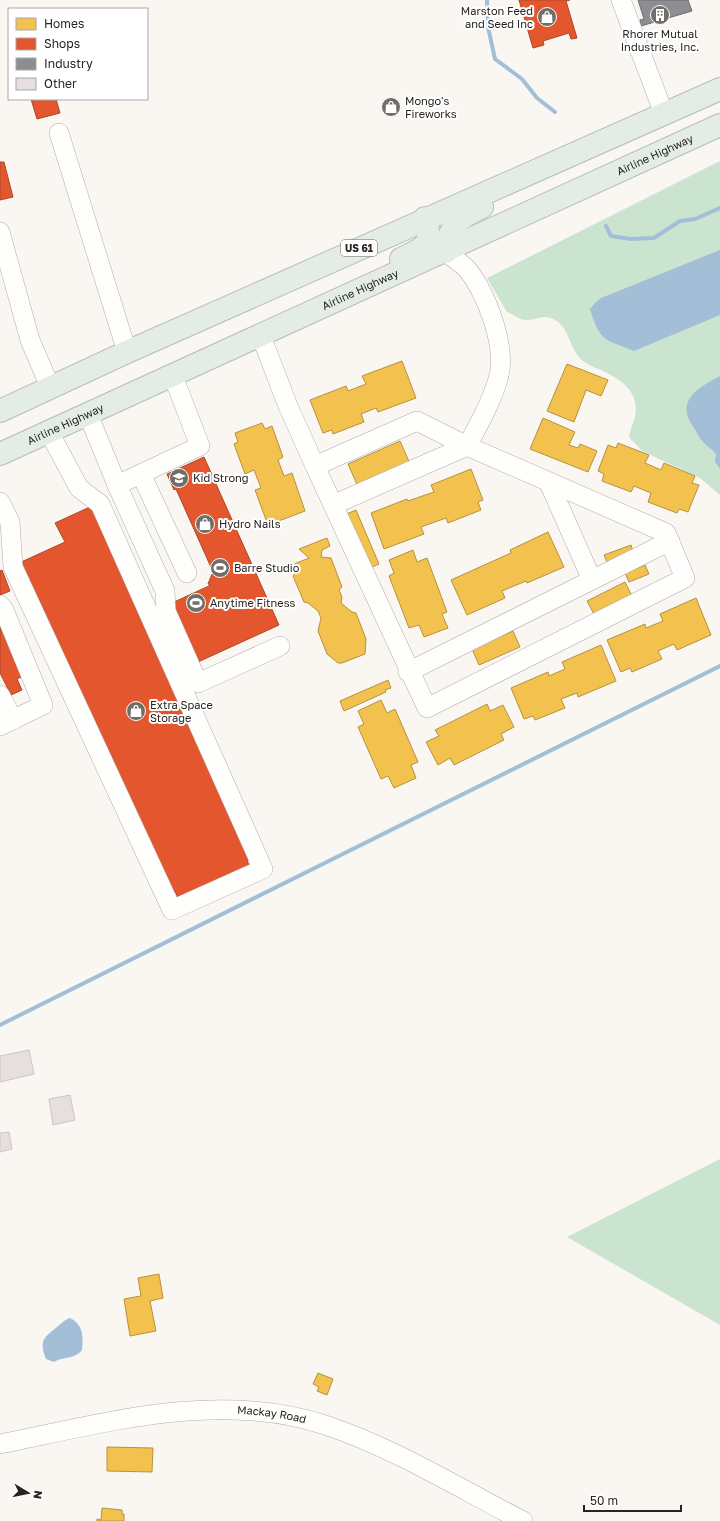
<svg xmlns="http://www.w3.org/2000/svg" width="720" height="1521" font-family="'Golos Text',sans-serif">
  <style>
    .forest { fill: #cbe4d0 }
    .water { fill: #a2bfd7 }
    .homes { fill: #f2c14e; stroke: #b59240 }
    .shops { fill: #e4572e; stroke: #ab482a }
    .industry { fill: #8d8d92; stroke: #6e6e70 }
    .lines { fill: none; stroke-linecap: round; stroke-linejoin: round }
    .stream { stroke: #a2bfd7; stroke-width: 4 }
    .building { fill: #e7dedf; stroke: #cac6c4 }
    .minor-casing { stroke: #b1aeac; stroke-width: 20 }
    .highway-casing { stroke: #b6beb6; stroke-width: 24 }
    .minor { stroke: #fefefd; stroke-width: 19 }
    .highway { stroke: #e3ede5; stroke-width: 22 }
    .labels { text-anchor: middle; stroke-width: 4; stroke-linejoin: round; paint-order: stroke }
    .shield { fill: #fff; stroke: #686664; stroke-width: 1 }
    .shield-label { font-size: 10px; font-weight: bold; fill: #272421 }
    .poi-label { font-size: 11px; fill: #272421; stroke: #fff; text-anchor: start }
    .street-label { font-size: 11px; fill: #272421; stroke: #fff }
  </style>
  <rect width="100%" height="100%" fill="#faf6f2"/>
  <path class="forest" d="M 720,161 L 720,495 L 700,478 L 642,451 L 629,437 C 630,430 633,424 635,417 C 640,392 621,379 601,370 C 593,367 583,363 578,356 C 569,344 568,327 555,320 C 542,313 536,321 526,320 C 519,320 513,314 507,312 L 487,278 Z
    M 720,1159 L 720,1325 L 567,1237 Z"/>
  <path class="water" d="M 720,250 L 720,315 L 634,351 C 604,339 600,342 590,309 L 595,303 L 601,298 Z
    M 720,376 L 720,469 L 715,462 L 716,454 C 712,449 708,447 704,443 C 700,439 697,433 694,428 C 674,401 698,388 720,376 Z
    M 70,1318 C 84,1325 83,1337 82,1350 C 74,1360 64,1356 54,1362 L 46,1359 C 39,1341 43,1338 57,1327 C 62,1323 64,1320 70,1318 Z"/>
  <path class="homes" d="M 402,361 L 416,398 L 378,412 L 376,408 L 361,414 L 364,422 L 333,434 L 332,430 L 323,433 L 310,400 L 346,386 L 348,391 L 366,384 L 362,376 Z
    M 567,364 L 608,380 L 601,396 L 586,390 L 574,422 L 547,411 Z
    M 543,418 L 575,432 L 569,445 L 578,448 L 580,444 L 597,451 L 588,472 L 530,449 Z
    M 262,423 L 265,429 L 272,426 L 283,457 L 278,460 L 284,476 L 292,473 L 305,511 L 268,525 L 255,490 L 261,488 L 254,470 L 245,474 L 234,444 L 238,442 L 235,433 Z
    M 400,441 L 411,466 L 359,489 L 348,464 Z
    M 618,443 L 649,455 L 645,463 L 661,470 L 664,463 L 695,476 L 692,483 L 699,485 L 688,512 L 679,509 L 677,513 L 648,502 L 651,493 L 634,486 L 631,492 L 602,481 L 604,474 L 598,471 L 608,445 L 616,448 Z
    M 471,469 L 483,500 L 478,502 L 481,510 L 448,523 L 446,518 L 421,527 L 424,534 L 384,549 L 371,513 L 407,499 L 408,501 L 434,492 L 431,485 Z
    M 356,510 L 379,564 L 365,570 L 342,516 Z
    M 548,532 L 564,567 L 527,583 L 526,581 L 502,591 L 505,598 L 467,615 L 451,580 L 511,553 L 510,550 Z
    M 327,538 L 330,546 L 322,550 L 321,557 L 331,558 L 342,587 L 339,590 L 342,597 L 341,603 L 352,612 L 356,613 L 366,639 L 365,654 L 342,663 L 338,663 L 327,654 L 318,631 L 321,618 L 318,611 L 308,603 L 304,602 L 293,576 L 297,571 L 294,564 L 309,558 L 299,549 Z
    M 631,545 L 634,554 L 608,564 L 604,555 Z
    M 413,550 L 417,562 L 427,558 L 447,612 L 442,614 L 448,628 L 424,637 L 419,625 L 409,628 L 389,576 L 394,573 L 389,560 Z
    M 645,565 L 649,574 L 629,582 L 625,573 Z
    M 625,582 L 632,596 L 595,616 L 587,601 Z
    M 696,598 L 711,635 L 677,650 L 674,644 L 658,651 L 662,659 L 632,672 L 630,668 L 621,672 L 607,640 L 645,624 L 646,628 L 663,621 L 660,614 Z
    M 513,631 L 520,647 L 479,665 L 472,649 Z
    M 601,645 L 616,681 L 578,697 L 577,693 L 561,699 L 565,708 L 535,720 L 533,716 L 524,719 L 511,688 L 548,672 L 549,676 L 565,669 L 562,662 Z
    M 388,680 L 391,688 L 385,690 L 386,692 L 344,711 L 340,701 Z
    M 381,700 L 387,713 L 395,709 L 418,762 L 411,765 L 416,778 L 394,788 L 388,776 L 381,779 L 358,727 L 364,724 L 358,711 Z
    M 487,704 L 490,711 L 503,705 L 514,727 L 501,734 L 504,740 L 454,765 L 450,758 L 438,765 L 426,742 L 439,736 L 435,730 Z
    M 159,1274 L 163,1298 L 150,1301 L 156,1331 L 130,1336 L 124,1299 L 141,1296 L 138,1278 Z
    M 318,1373 L 333,1379 L 327,1395 L 317,1391 L 319,1387 L 313,1384 Z
    M 107,1447 L 153,1448 L 152,1472 L 107,1471 Z
    M 102,1508 L 122,1510 L 122,1514 L 124,1514 L 124,1521 L 97,1521 L 97,1519 L 101,1520 Z"/>
  <path class="shops" d="M 519,0 L 570,0 L 566,1 L 577,38 L 571,39 L 569,33 L 543,41 L 544,45 L 533,48 Z
    M 31,99 L 56,99 L 60,113 L 37,119 Z
    M 0,162 L 4,162 L 13,197 L 0,200 Z
    M 204,457 L 279,625 L 198,662 L 172,603 L 211,585 L 208,584 L 212,574 L 214,574 L 176,489 L 174,490 L 167,474 Z
    M 92,506 L 252,858 L 247,861 L 249,865 L 178,898 L 175,891 L 169,894 L 19,563 L 65,542 L 55,523 Z
    M 2,570 L 10,591 L 0,595 L 0,571 Z
    M 0,624 L 23,676 L 17,679 L 22,690 L 11,695 L 0,673 Z"/>
  <path class="industry" d="M 638,0 L 688,0 L 692,11 L 641,26 L 640,20 L 644,19 Z"/>
  <g class="lines">
    <path class="stream" d="M 487,0 L 488,27 L 495,59 L 522,79 L 537,98 L 555,112
      M 606,226 L 611,236 L 631,239 L 654,238 L 680,221 L 695,219 L 720,208
      M 0,1025 L 720,666"/>
  </g>
  <path class="building" d="M 29,1050 L 34,1074 L 0,1082 L 0,1056 Z
    M 70,1095 L 75,1120 L 53,1125 L 49,1099 Z
    M 9,1132 L 12,1149 L 0,1152 L 0,1133 Z"/>
  <g class="lines">
    <g class="minor-casing">
      <g id="minor">
        <path d="M 621,0 L 664,114"/>
        <path d="M 59,133 L 127,352"/>
        <path d="M 0,232 L 30,340 L 50,387"/>
        <path d="M 261,336 L 288,406 L 315,466"/>
        <path d="M 88,414 L 117,485 L 200,446 L 173,376"/>
        <path d="M 141,474 L 187,573"/>
        <path d="M 549,483 L 592,580"/>
        <path d="M 117,485 L 165,591 L 166,611 L 198,683 L 280,646"/>
        <path d="M 0,502 L 10,522 L 13,567 L 172,910 L 263,869 L 100,504 L 79,488 L 49,432"/>
        <path d="M 333,505 L 467,446 L 666,533 L 685,578 L 427,708 L 315,466 L 417,421 L 467,446 C 479,424 491,403 498,379 C 508,350 486,289 465,267 C 459,262 452,257 446,252"/>
        <path d="M 0,605 L 4,610 L 43,705 L 0,726"/>
        <path d="M 408,672 L 670,541"/>
        <path d="M 0,695 L 13,720"/>
        <path id="s1" d="M 0,1444 C 105,1423 219,1390 325,1425 C 392,1447 459,1488 523,1521"/>
      </g>
    </g>
    <g class="highway-casing">
      <g id="highway">
        <path d="M 446,252 C 449,224 459,218 482,207"/>
        <path d="M 401,259 C 424,247 434,246 425,218"/>
        <path d="M 0,411 L 127,352 L 720,89"/>
        <path id="s2" d="M 0,454 L 720,125"/>
      </g>
    </g>
    <use href="#minor" class="minor"/>
    <use href="#highway" class="highway"/>
  </g>
  <defs>
    <g id="building-disc" transform="scale(1)"><circle r="9.5" fill="#716e6a" stroke="#fff"/><path d="M-4-6H4V6H1V3H-1V6H-4ZM-2.5-4.3h1.7v1.8h-1.7ZM.8-4.3h1.7v1.8H.8ZM-2.5-1h1.7V.8h-1.7ZM.8-1h1.7V.8H.8Z" fill="#fff"/></g>
    <g id="shop-disc" transform="scale(1)"><circle r="9.5" fill="#716e6a" stroke="#fff"/><path d="M-5-2.5h2.3a2.7 3.5 0 0 1 5.4 0H5L5.5 6h-11ZM-1.5-2.5h3a1.5 2.3 0 0 0-3 0Z" fill="#fff"/></g>
    <g id="school-disc" transform="scale(1)"><circle r="9.5" fill="#716e6a" stroke="#fff"/><path d="M0-5L7-2L0 1L-7-2ZM-4 1L0 2.5L4 1V4Q0 6-4 4Z" fill="#fff"/></g>
    <g id="stadium-disc" transform="scale(1)"><circle r="9.5" fill="#716e6a" stroke="#fff"/><path d="M0-5a6.5 5 0 1 0 0 10a6.5 5 0 1 0 0-10ZM-3.5-1.8h7v3.6h-7Z" fill="#fff"/></g>
  </defs>
  <g fill-rule="evenodd">
    <use href="#building-disc" x="660" y="15"/>
    <use href="#shop-disc" x="547" y="17"/>
    <use href="#shop-disc" x="391" y="107"/>
    <use href="#school-disc" x="179" y="478"/>
    <use href="#shop-disc" x="205" y="524"/>
    <use href="#stadium-disc" x="220" y="568"/>
    <use href="#stadium-disc" x="196" y="603"/>
    <use href="#shop-disc" x="136" y="711"/>
  </g>
  <g class="labels">
    <rect class="shield" x="341" y="240" width="36" height="16" rx="3"/>
    <g class="shield-label">
      <text x="359" y="252">US 61</text>
    </g>
    <g class="poi-label">
      <text x="533" y="15" text-anchor="end">Marston Feed<tspan x="533" dy="13">and Seed Inc</tspan></text>
      <text x="660" y="38" text-anchor="middle">Rhorer Mutual<tspan x="660" dy="13">Industries, Inc.</tspan></text>
      <text x="405" y="105">Mongo's<tspan x="405" dy="13">Fireworks</tspan></text>
      <text x="193" y="482">Kid Strong</text>
      <text x="219" y="528">Hydro Nails</text>
      <text x="234" y="572">Barre Studio</text>
      <text x="210" y="607">Anytime Fitness</text>
      <text x="150" y="709">Extra Space<tspan x="150" dy="13">Storage</tspan></text>
    </g>
    <g class="street-label">
      <text dy="4" stroke="none"><textPath href="#s2" startOffset="720">Airline Highway</textPath></text>
      <text dy="4" stroke="none"><textPath href="#s2" startOffset="396">Airline Highway</textPath></text>
      <text dy="4" stroke="none"><textPath href="#s2" startOffset="72">Airline Highway</textPath></text>
      <text dy="4" stroke="none"><textPath href="#s1" startOffset="275">Mackay Road</textPath></text>
    </g>
  </g>
  <rect x="8" y="8" width="140" height="92" fill="#ffffff" stroke="#a9a7a6"/>
  <rect x="16" y="18" width="20" height="12" fill="#f2c14e" stroke="#a9a7a6"/>
  <text x="44" y="28" font-size="12" fill="#272421">Homes</text>
  <rect x="16" y="38" width="20" height="12" fill="#e4572e" stroke="#a9a7a6"/>
  <text x="44" y="48" font-size="12" fill="#272421">Shops</text>
  <rect x="16" y="58" width="20" height="12" fill="#8d8d92" stroke="#a9a7a6"/>
  <text x="44" y="68" font-size="12" fill="#272421">Industry</text>
  <rect x="16" y="78" width="20" height="12" fill="#e7dedf" stroke="#a9a7a6"/>
  <text x="44" y="88" font-size="12" fill="#272421">Other</text>
  <g transform="translate(28 1493) rotate(100)" stroke="#ffffff" stroke-width="3" paint-order="stroke">
  <path d="M0-3L7 15L0 10L-7 15Z" fill="#272421"/>
  <text y="-6" font-size="11" font-weight="bold" text-anchor="middle" fill="#272421">N</text>
  </g>
  <path d="M584 1505v6h97v-6" fill="none" stroke="#272421" stroke-width="2"/>
  <text x="590" y="1505" font-size="12" fill="#272421" stroke="#ffffff" stroke-width="3" paint-order="stroke">50 m</text>
</svg>
